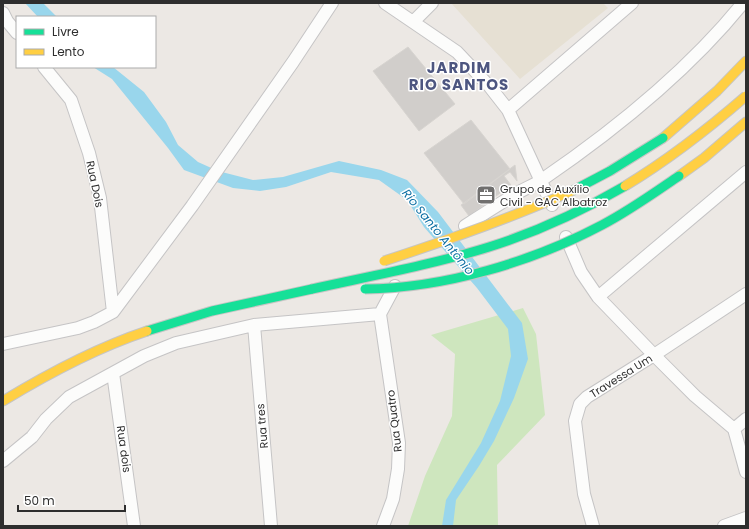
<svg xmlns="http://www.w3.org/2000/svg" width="749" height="529" font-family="Poppins,sans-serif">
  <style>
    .education { fill: #e6e0d3 }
    .green { fill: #cee6be }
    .water { fill: #99d6ec }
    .building { fill: #d1cecb; stroke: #d7d4d0 }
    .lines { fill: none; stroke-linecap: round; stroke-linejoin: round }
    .street-casing { stroke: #c5c4c5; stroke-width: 14 }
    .fast-casing { stroke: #c6c5c4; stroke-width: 11 }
    .slow-casing { stroke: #c6c5c4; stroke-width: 11 }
    .street { stroke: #fcfcfb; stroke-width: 12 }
    .fast { stroke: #16e098; stroke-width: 9 }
    .slow { stroke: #ffcf43; stroke-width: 9 }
    .fast-bridge-casing { stroke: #c6c5c4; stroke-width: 11; stroke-linecap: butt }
    .slow-bridge-casing { stroke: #c6c5c4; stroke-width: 11; stroke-linecap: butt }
    .fast-bridge { stroke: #16e098; stroke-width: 9 }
    .slow-bridge { stroke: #ffcf43; stroke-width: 9 }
    .labels { text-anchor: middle; stroke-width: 3; stroke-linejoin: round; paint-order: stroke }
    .street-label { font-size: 11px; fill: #2e2e2e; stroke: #fff }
    .poi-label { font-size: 11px; fill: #2e2e2e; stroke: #fff; text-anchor: start }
    .water-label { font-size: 12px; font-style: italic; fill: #0d6fa3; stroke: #fff }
    .district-label { font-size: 15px; font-weight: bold; letter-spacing: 1px; fill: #4d5680; stroke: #fff }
  </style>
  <rect width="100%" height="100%" fill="#ece8e4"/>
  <path class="education" d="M 451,3 L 603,3 L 608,8 L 520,79 Z"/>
  <path class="green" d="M 523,308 L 536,334 L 545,415 L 497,465 L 498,526 L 408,526 L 425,476 L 452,416 L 455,354 L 431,335 Z"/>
  <path class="water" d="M 25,3 L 43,3 L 57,17 L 38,17 Z
    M 93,67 L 113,67 L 144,92 L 166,122 L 178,145 L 198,162 L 218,171 L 253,180 L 283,177 L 339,161 L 381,170 L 407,180 L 438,212 L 522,323 L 528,359 L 514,398 L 494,441 L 479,466 L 456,500 L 453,526 L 442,526 L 446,500 L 481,443 L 500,401 L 511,356 L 508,329 L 477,288 L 424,227 L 407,200 L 379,180 L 331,172 L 286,187 L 260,191 L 233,188 L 184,170 L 168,148 L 112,79 Z"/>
  <path class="building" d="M 408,47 L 455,104 L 419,131 L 373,71 Z
    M 471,120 L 510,169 L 464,204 L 424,153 Z
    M 515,165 L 517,181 L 510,172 L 504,176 L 511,185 L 469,216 L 461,205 Z"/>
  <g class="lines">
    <g class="street-casing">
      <path id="street" d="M 385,3 L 457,52 L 490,87 L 508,110 L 552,205
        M 3,13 L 7,21 L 17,33
        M 413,22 L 432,3
        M 44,67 L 71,100 L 89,153 L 100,198 L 113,312
        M 508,110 L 632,3
        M 465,226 C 482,215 499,204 516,194 C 525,188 535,185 543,179 C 616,129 687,72 743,3
        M 566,237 L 581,272 L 598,297 L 654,355 L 695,396 L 734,429 L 746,472
        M 598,297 L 746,172
        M 380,314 L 395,286
        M 380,314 L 399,443 L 398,469 L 393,499 L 383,526
        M 254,325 L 271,526
        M 3,344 L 78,328 L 94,322 L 113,312 L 192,206 L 293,62 L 332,3
        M 113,373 L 134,526
        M 734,429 L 746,419
        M 3,461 L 32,437 L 46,419 L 69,397 L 144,356 L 176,343 L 254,325 L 380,314
        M 593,526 L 584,494 L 575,421 L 580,404 L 587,397 L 654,355 L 746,294
        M 724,526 L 746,518"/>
    </g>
    <g class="fast-casing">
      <path id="fast" d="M 147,331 L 212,311 L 312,289"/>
    </g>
    <g class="slow-casing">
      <path id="slow" d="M 663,138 L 717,91 L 746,61
        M 679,176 L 704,158 L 746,122
        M 3,401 C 49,373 96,348 147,331"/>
    </g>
    <use href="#street" class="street"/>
    <use href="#fast" class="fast"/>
    <use href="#slow" class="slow"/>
    <g class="fast-bridge-casing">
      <path id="fast-bridge" d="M 574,190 L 610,171 L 663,138
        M 312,289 C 371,276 431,265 489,247 C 537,232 582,211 625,186
        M 365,289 C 445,288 532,262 602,225 C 629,211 654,193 679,176"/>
    </g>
    <g class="slow-bridge-casing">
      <path id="slow-bridge" d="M 625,186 C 668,160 708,129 746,96
        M 384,261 C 448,240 512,218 574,190"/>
    </g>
    <use href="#fast-bridge" class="fast-bridge"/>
    <use href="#slow-bridge" class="slow-bridge"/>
  </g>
  <defs>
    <g id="office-square" transform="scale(1)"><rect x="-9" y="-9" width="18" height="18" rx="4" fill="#706f6e" stroke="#fff"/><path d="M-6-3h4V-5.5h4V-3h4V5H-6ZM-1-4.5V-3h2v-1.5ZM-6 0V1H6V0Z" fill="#fff"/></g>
  </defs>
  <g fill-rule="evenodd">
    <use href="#office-square" x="486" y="195"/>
  </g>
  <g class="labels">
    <g class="street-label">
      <text transform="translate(95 184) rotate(78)" y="4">Rua Dois</text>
      <text transform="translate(621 376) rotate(-32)" y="4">Travessa Um</text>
      <text transform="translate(394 421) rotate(-97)" y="4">Rua Quatro</text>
      <text transform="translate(262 426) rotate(-95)" y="4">Rua tres</text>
      <text transform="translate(124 449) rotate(82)" y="4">Rua dois</text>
    </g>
    <g class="poi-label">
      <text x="500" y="193">Grupo de Auxílio<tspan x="500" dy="13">Civil - GAC Albatroz</tspan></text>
    </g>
    <g class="water-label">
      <text transform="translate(438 232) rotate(51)" y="4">Rio Santo Antônio</text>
    </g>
    <g class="district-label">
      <text x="459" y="73">JARDIM<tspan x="459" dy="17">RIO SANTOS</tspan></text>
    </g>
  </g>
  <rect width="749" height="529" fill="none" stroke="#2e2e2e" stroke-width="8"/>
  <rect x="16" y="16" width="140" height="52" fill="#ffffff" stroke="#ababab"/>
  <rect x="24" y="29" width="20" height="6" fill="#16e098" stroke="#ababab"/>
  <text x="52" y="36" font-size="12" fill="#2e2e2e">Livre</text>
  <rect x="24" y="49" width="20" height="6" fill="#ffcf43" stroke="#ababab"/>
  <text x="52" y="56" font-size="12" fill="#2e2e2e">Lento</text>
  <path d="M18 505v6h107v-6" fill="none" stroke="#2e2e2e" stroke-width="2"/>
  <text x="24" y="505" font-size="12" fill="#2e2e2e" stroke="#ffffff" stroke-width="3" paint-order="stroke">50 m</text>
</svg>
